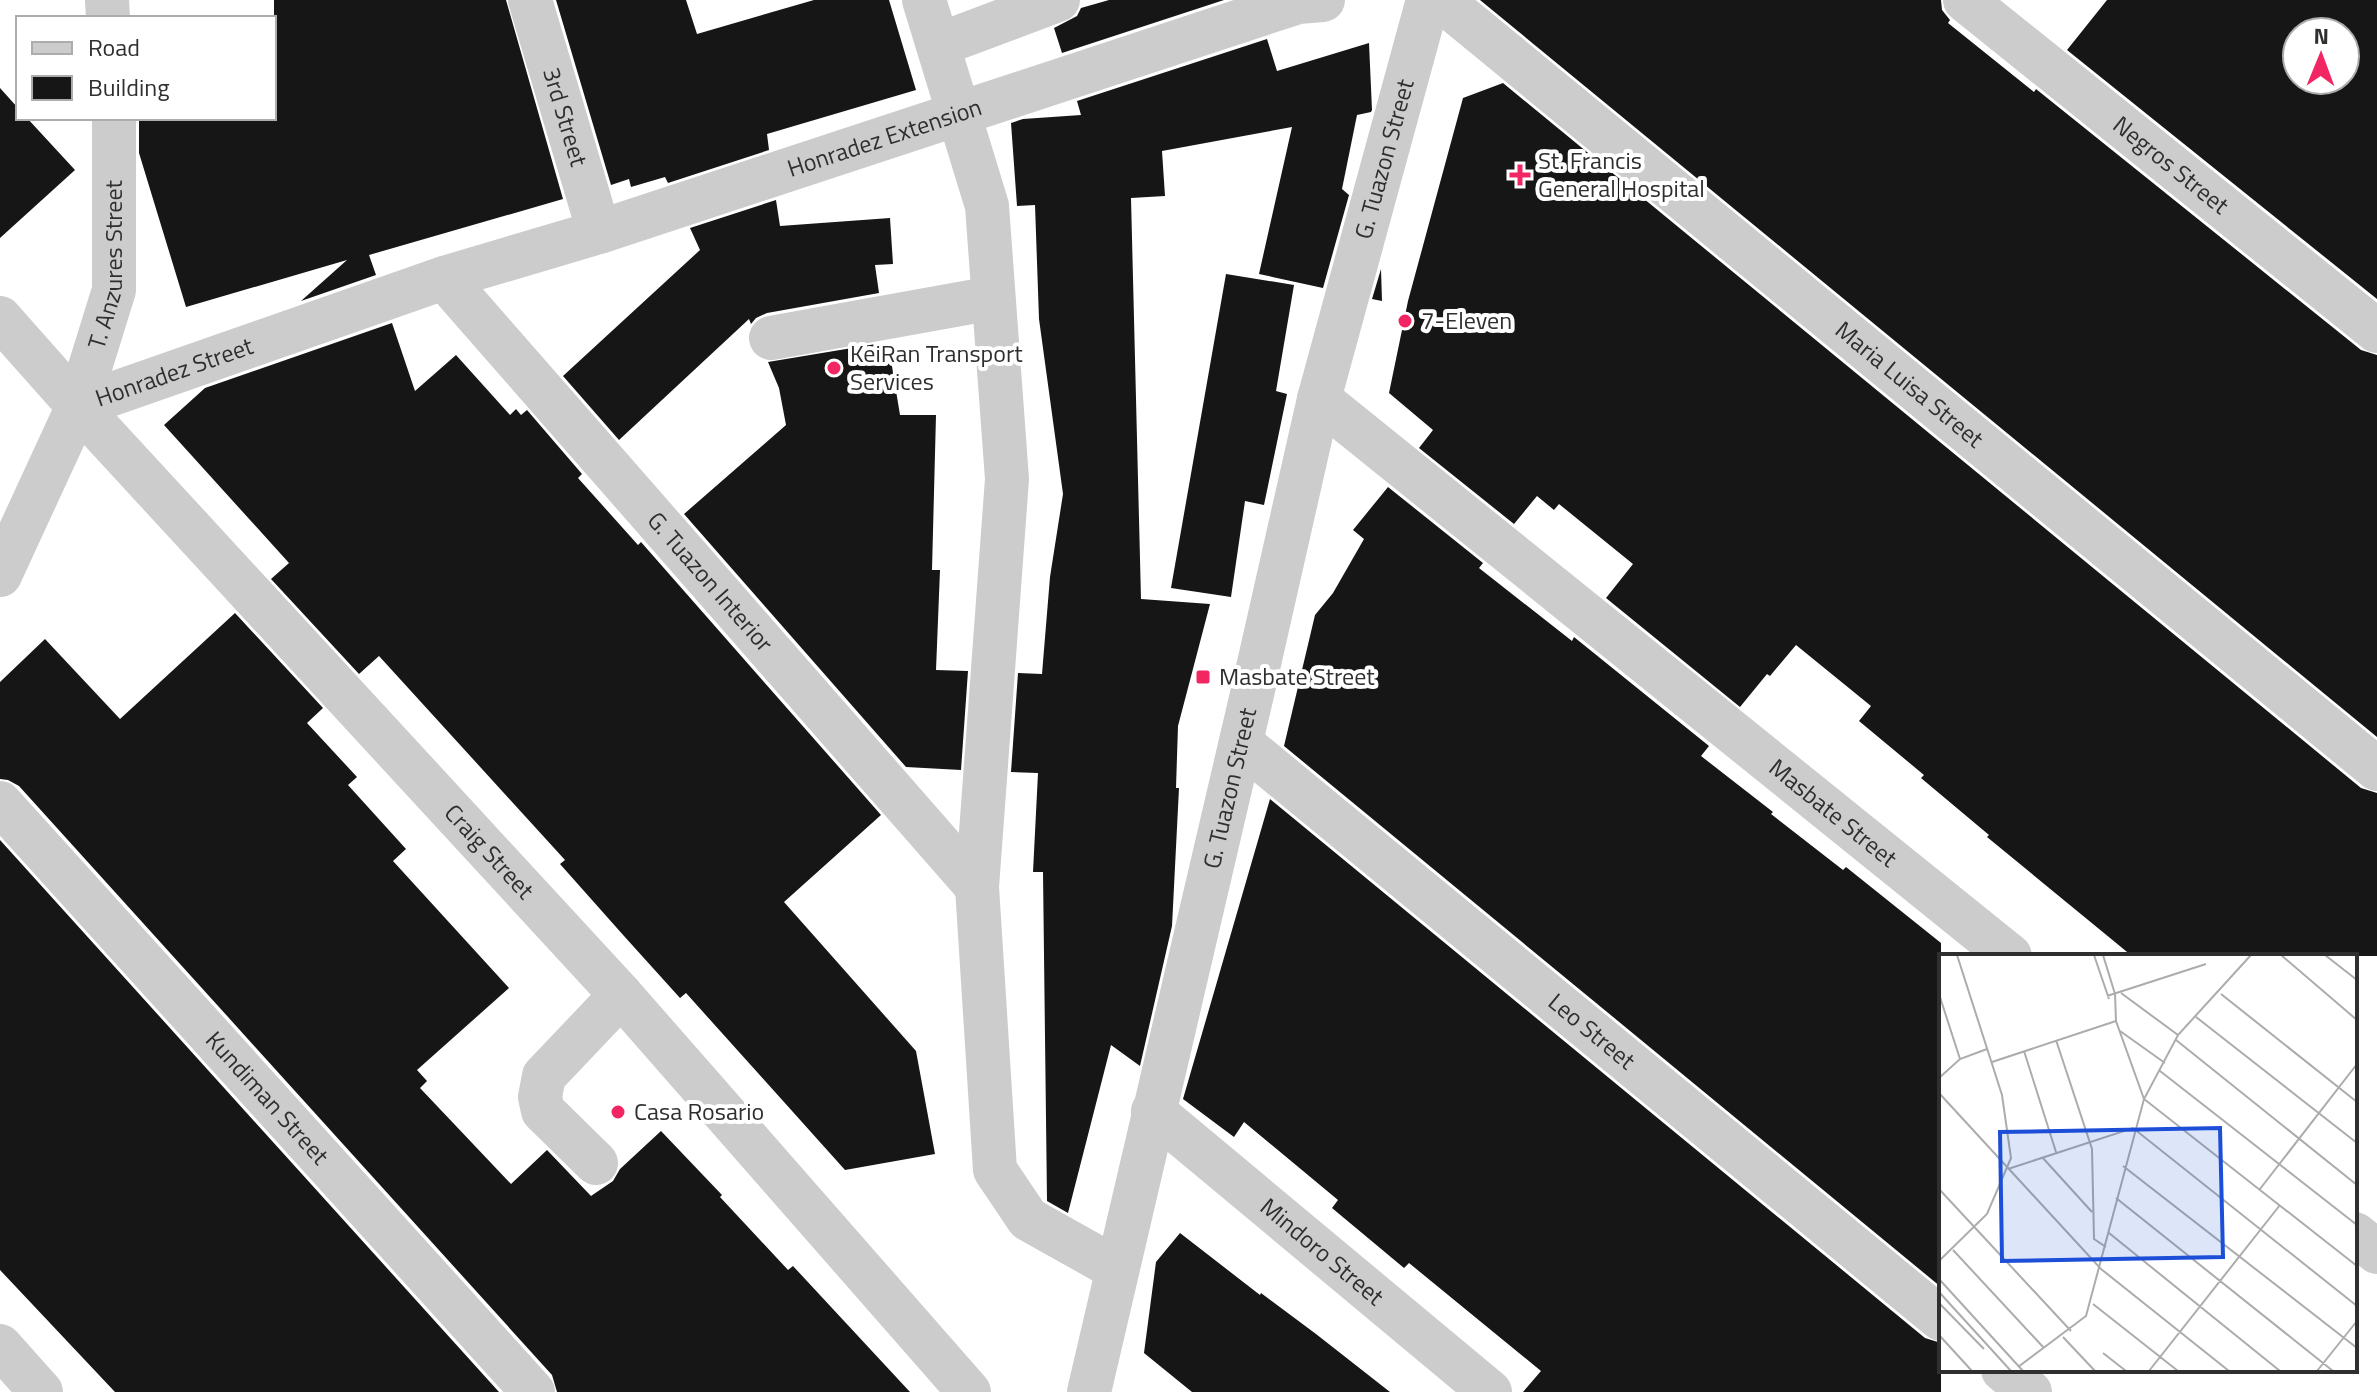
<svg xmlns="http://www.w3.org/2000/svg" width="2377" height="1392" font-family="'Titillium Web',sans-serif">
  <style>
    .building { fill: #161616; fill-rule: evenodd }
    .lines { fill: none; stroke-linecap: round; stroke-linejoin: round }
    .minor { stroke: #ccc; stroke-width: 44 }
    .poi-dot { fill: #f12662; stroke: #fff; stroke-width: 3 }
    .labels { text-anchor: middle; stroke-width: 8; stroke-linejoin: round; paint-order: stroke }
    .street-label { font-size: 24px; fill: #2f2f2f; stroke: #fff }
    .poi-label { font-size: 24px; fill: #2f2f2f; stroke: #fff; text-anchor: start }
    .inset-road { fill: none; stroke: #acacac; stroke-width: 2 }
    .view { fill: #1d4ed8; fill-opacity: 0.15; stroke: #1d4ed8; stroke-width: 4 }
    .inset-edge { fill: none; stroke: #2f2f2f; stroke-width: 4 }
  </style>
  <rect width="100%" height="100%" fill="#fff"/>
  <path class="building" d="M 274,0 L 506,0 L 563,199 L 369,255 L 376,275 L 301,301 L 347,260 L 186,307 L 139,153 L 139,118 L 274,118 Z
    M 556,0 L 686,0 L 697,34 L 814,0 L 889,0 L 916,90 L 767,134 L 769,150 L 668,183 L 665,177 L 631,187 L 629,179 L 611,185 Z
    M 1109,0 L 1224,0 L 1062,53 L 1054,28 L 1077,16 L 1081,8 Z
    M 1480,0 L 1941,0 L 1942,10 L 1950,20 L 1948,23 L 2034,92 L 2036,89 L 2361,350 L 2377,355 L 2377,737 Z
    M 2107,0 L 2377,0 L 2377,299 L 2067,50 ZM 2297,32 L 2345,32 L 2345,80 L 2297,80 Z
    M 1267,39 L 1277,71 L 1369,43 L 1372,110 L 1371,112 L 1357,115 L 1342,189 L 1349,195 L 1323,288 L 1259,274 L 1292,127 L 1162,151 L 1165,196 L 1131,198 L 1141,599 L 1210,604 L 1178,726 L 1176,788 L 1179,788 L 1172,926 L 1140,1066 L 1111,1045 L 1068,1213 L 1047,1201 L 1043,872 L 1033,872 L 1038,773 L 1011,772 L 1018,673 L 1042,674 L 1050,577 L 1063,494 L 1039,319 L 1035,205 L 1017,206 L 1011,123 L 1023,119 L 1081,115 L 1077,101 Z
    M 1503,83 L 2361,788 L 2377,793 L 2377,956 L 2132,956 L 1987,837 L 1989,835 L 1921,778 L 1924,775 L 1859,721 L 1871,706 L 1796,645 L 1770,676 L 1767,674 L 1740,707 L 1606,598 L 1633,564 L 1559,504 L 1554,510 L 1537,496 L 1514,524 L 1419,448 L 1433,430 L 1389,393 L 1408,301 L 1463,98 Z
    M 0,88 L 18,108 L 18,118 L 27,118 L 75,170 L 0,238 Z
    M 776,200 L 780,226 L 890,218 L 893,264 L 875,265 L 879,293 L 767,313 L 756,318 L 751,324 L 749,319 L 619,440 L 563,376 L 700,250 L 690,228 Z
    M 1381,269 L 1382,301 L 1372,299 Z
    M 1226,274 L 1294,285 L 1276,391 L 1287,394 L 1264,505 L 1245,501 L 1231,597 L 1171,588 Z
    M 392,323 L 415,391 L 456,355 L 510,415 L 516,409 L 521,415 L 527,410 L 582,474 L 578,478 L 638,545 L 641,542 L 881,815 L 784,902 L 916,1051 L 935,1154 L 845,1170 L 686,993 L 680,998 L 624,936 L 560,864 L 565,860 L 379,656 L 359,674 L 271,579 L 289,563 L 164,425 L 205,388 Z
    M 888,342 L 900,415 L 936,415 L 932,570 L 940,570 L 936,670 L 968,671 L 961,770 L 906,767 L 684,514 L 786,425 L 779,388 L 768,362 Z
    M 1388,487 L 1483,563 L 1479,568 L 1572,641 L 1574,637 L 1709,746 L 1701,756 L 1773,812 L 1771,814 L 1843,870 L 1846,867 L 1941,943 L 1941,1287 L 1284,746 L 1315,615 L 1333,593 L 1364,539 L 1353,530 Z
    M 235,613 L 323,708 L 307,723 L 357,777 L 348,785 L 406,849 L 393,861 L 509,988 L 417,1070 L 427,1081 L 420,1088 L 511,1184 L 547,1150 L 591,1196 L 613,1181 L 620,1169 L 661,1131 L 722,1195 L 720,1197 L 788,1270 L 793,1266 L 910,1392 L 557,1392 L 552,1375 L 19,786 L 8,780 L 0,779 L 0,682 L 45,639 L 120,719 Z
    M 1270,799 L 1925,1338 L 1941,1343 L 1941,1392 L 1523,1392 L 1541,1371 L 1409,1263 L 1404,1268 L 1332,1208 L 1338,1200 L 1244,1122 L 1234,1137 L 1183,1099 Z
    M 0,840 L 499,1392 L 115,1392 L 0,1270 Z
    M 1180,1233 L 1260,1295 L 1261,1293 L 1316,1334 L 1390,1392 L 1192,1392 L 1144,1353 L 1156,1262 Z"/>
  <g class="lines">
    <g class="minor">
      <path d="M 107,0 L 108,18"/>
      <path id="s1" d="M 530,0 L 599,232"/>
      <path d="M 924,0 L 987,206 L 1007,479 L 977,887 L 995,1170 L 1028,1219 L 1117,1269"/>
      <path id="s2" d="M 1441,0 L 2377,769"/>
      <path id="s3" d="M 1965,0 L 2377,331"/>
      <path d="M 938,45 L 1058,0"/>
      <path id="s4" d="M 444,278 L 977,887"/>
      <path id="s5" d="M 0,318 L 78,406 L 621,995 L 969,1392"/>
      <path d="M 771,338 L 993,298"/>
      <path id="s6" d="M 1319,399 L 2010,956"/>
      <path id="s7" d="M 78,406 L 444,278 L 599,232 L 1298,2 L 1323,0"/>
      <path id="s8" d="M 0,575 L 78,406 L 114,290 L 114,118"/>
      <path id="s9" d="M 1241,743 L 1941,1319"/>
      <path id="s10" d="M 0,803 L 533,1392"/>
      <path id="s11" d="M 1153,1111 L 1490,1392"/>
      <path d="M 596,1163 L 543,1111 L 540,1097 L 544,1076 L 621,995"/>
      <path d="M 2355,1234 L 2377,1252"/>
      <path d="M 0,1346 L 41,1392"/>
      <path d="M 2003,1370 L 2030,1392"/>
      <path id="s12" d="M 1089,1392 L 1253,690 L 1319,399 L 1428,0"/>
    </g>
  </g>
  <g class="poi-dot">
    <path d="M1516 163h8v8h8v8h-8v8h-8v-8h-8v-8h8z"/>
    <circle cx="1405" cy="321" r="8"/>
    <circle cx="834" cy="368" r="8"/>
    <rect x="1195" y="669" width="16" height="16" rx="4"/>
    <circle cx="618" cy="1112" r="8"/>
  </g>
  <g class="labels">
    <g class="street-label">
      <text dy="8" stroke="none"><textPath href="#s1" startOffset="122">3rd Street</textPath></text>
      <text dy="8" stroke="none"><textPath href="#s7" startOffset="850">Honradez Extension</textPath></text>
      <text dy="8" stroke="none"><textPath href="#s12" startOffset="1268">G. Tuazon Street</textPath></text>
      <text dy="8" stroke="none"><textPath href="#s3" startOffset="264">Negros Street</textPath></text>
      <text dy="8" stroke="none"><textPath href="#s8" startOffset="332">T. Anzures Street</textPath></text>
      <text dy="8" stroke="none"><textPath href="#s7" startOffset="102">Honradez Street</textPath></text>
      <text dy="8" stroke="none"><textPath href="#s2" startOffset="606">Maria Luisa Street</textPath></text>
      <text dy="8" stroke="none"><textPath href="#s4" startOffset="404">G. Tuazon Interior</textPath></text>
      <text dy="8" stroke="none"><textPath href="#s12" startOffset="620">G. Tuazon Street</textPath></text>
      <text dy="8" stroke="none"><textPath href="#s6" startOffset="660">Masbate Street</textPath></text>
      <text dy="8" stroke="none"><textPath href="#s5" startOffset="724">Craig Street</textPath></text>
      <text dy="8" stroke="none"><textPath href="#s9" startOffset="454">Leo Street</textPath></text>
      <text dy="8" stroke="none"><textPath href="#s10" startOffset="398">Kundiman Street</textPath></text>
      <text dy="8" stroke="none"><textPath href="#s11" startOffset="220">Mindoro Street</textPath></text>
    </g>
    <g class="poi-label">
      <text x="1538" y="169">St. Francis<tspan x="1538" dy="28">General Hospital</tspan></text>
      <text x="1421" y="329">7-Eleven</text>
      <text x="850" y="362">KeiRan Transport<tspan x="850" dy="28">Services</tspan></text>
      <text x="1219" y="685">Masbate Street</text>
      <text x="634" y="1120">Casa Rosario</text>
    </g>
  </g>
  <g transform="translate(1939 954)">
    <rect width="418" height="418" fill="#fff"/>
    <path class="inset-road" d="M 155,1 L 170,45M 164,1 L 176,40 L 177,67 L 205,145 L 418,312M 342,1 L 418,66M 386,1 L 418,26M 182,39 L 239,81M 0,40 L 21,105M 282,40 L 418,148M 168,42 L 267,10M 257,63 L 418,189M 181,77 L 226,109M 117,86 L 153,195 L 155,285 L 167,293M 237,86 L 418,231M 85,97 L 117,198M 53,108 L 177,67M 221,117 L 418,271M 0,124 L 21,105 L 48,95M 0,139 L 162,315 L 290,417M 103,203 L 153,258M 184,212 L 418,394M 69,215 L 194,174 L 418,352M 0,235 L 132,377M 321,235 L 418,110M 177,244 L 394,417M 170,279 L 341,417M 14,296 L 105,394M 0,307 L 48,260 L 72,204 L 63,141 L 18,1M 0,325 L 84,417M 0,338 L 72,417M 0,349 L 45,395M 154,350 L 239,417M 0,381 L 33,417M 124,383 L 156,417M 164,399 L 187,417M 79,413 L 147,362 L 205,145 L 239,81 L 312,1M 210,417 L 341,251M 378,417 L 418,367"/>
    <path class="view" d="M 281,174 L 284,303 L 63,307 L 61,178 Z"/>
    <rect width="418" height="418" class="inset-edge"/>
  </g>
  <rect x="16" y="16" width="260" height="104" fill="#ffffff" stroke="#acacac" stroke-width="2"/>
  <rect x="32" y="42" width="40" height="12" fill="#cccccc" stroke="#acacac" stroke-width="2"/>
  <text x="88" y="56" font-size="24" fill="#2f2f2f">Road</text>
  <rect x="32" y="76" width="40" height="24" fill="#161616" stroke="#acacac" stroke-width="2"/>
  <text x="88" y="96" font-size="24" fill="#2f2f2f">Building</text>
  <g transform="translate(2321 56) rotate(1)"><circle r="38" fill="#ffffff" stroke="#acacac" stroke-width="2"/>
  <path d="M0-6L14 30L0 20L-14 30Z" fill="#f12662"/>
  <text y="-12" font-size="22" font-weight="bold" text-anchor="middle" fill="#2f2f2f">N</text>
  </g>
</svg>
